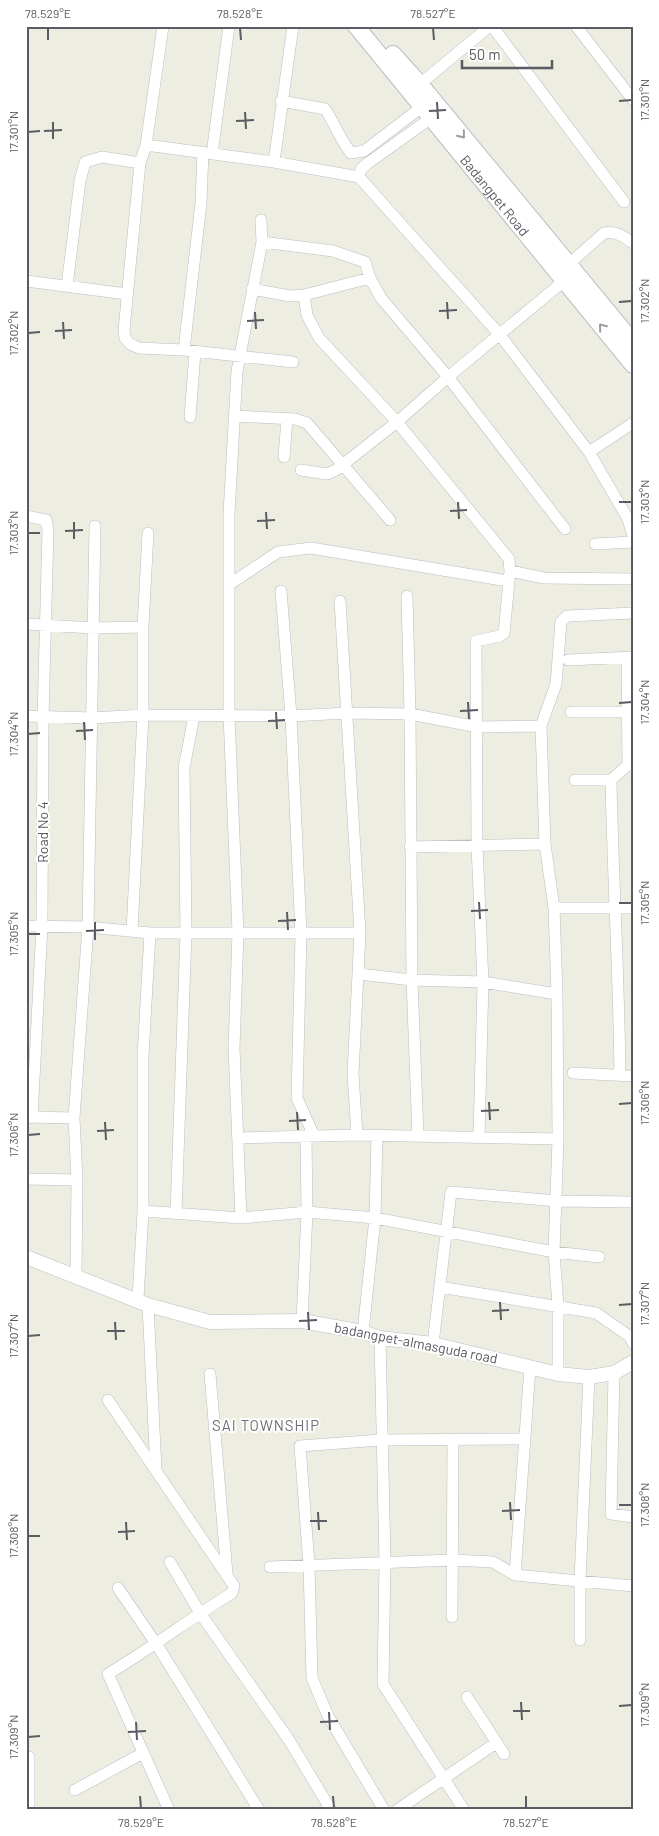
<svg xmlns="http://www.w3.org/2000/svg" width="659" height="1836" font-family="Barlow,sans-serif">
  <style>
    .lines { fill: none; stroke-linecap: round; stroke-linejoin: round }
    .minor-casing { stroke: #bcbdc4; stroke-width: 12 }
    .tertiary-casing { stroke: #bcbdc4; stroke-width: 15 }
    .secondary-casing { stroke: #bcbec6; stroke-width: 18 }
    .minor { stroke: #fff; stroke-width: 11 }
    .tertiary { stroke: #fff; stroke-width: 14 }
    .secondary { stroke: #fff; stroke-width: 16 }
    .oneway { stroke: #9c9da1 }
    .ticks { fill: none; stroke: #5a5c63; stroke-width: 2 }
    .labels { text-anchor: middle; stroke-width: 4; stroke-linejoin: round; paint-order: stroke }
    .street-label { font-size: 14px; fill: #5a5c63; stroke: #fff }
    .neighbourhood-label { font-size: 15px; letter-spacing: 1px; fill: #6a6e75; stroke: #fff }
    .neatline { fill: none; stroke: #5a5c63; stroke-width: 2 }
    .ticks-label { font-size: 12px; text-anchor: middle; fill: #5a5c63 }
  </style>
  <rect width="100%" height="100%" fill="#eeede1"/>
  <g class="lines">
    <g class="minor-casing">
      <path id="minor" d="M 492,26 L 624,202
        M 576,26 L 633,100
        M 420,84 L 490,26
        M 281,101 L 325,109 C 335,124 340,139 351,153 L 364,151 L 423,106
        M 431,118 L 368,163 L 361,169 L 359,177 L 500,335 L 589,452 L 628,519 L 633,536
        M 146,145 L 163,26
        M 212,154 L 229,26
        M 274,162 L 293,26
        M 140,163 L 124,330 L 125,338 L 130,344 L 139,348 L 184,350 L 293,362
        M 262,242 L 333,251 L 365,262 L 370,278
        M 569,264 L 604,233 C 616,231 623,236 633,243
        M 26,281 L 127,294
        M 67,286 L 80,181 L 85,162 L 102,157 L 140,163 L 146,145 L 274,162 L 359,177
        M 252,289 L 290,296 L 304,295 L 307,315 L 319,338 L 397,422 L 509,559 L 510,571 L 504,633 L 500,636 L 476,641 L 477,846 L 483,982 L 479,1136
        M 304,295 L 370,278 L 381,298 L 448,377 L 565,529
        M 184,350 L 201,203 L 203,152
        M 234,416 L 295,419 L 307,423 L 390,520
        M 190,417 L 195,352
        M 589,452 L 633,423
        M 284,457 L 287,419
        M 301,470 L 327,474 L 336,470 L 397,422 L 448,377 L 564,281
        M 26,516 L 46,520 L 48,530 L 43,717 L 42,925 L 32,1118
        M 595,544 L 633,542
        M 510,571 L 544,578 L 633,579
        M 230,584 L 278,552 L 311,548 L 508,581
        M 281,591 L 291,716 L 301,934 L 297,1098 L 314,1136
        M 407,596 L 410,714 L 412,980 L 418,1136
        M 340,601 L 360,933 L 353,1074 L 357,1135
        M 26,624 L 93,628 L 143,627
        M 627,657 L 628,765
        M 568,660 L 633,657
        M 571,712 L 633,712
        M 26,716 L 92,718 L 143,715 L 291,716 L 347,713 L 410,714 L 478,727 L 541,726
        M 575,780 L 611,780 L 628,765 L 633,765
        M 611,780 C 613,879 619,977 620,1076
        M 410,847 L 545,844
        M 554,908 L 633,908
        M 26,926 L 88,927 L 150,933 L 360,933
        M 132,931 L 143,715 L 143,627 L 148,533
        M 359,974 L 412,980 L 483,982 L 557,994
        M 573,1073 L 633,1076
        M 26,1117 L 74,1118
        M 238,1138 L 357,1135 L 558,1139
        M 26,1179 L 77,1180
        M 143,1211 L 143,1056 L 150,933
        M 176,1213 L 186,933 L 184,768 L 194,716
        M 241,1218 L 234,1048 L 238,933 L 229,715 L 229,514 L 237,371 L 262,242 L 261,220
        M 76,1275 L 77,1180 L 74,1118 L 88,927 L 95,526
        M 440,1287 L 596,1313 L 629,1336 L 633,1343
        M 138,1299 L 143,1211 L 241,1218 L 307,1212 L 375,1218 L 554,1252 L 599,1257
        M 148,1305 L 156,1470
        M 302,1321 L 307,1212 L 306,1137
        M 363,1332 L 375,1218 L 377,1135
        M 380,1338 L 385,1561 L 383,1684 L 464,1810
        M 433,1344 L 451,1192 L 557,1201 L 633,1202
        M 614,1373 L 611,1514 L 633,1517
        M 210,1374 L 227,1574
        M 558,1374 L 558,1306 L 554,1252 L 558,1139 L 557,994 L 554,908 L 545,844 L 541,726 L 556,684 L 561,622 L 567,616 L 633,613
        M 108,1400 L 234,1586 L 232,1593 C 190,1619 150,1649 108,1674 L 169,1810
        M 170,1562 L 200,1613 L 289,1740 L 331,1810
        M 270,1567 L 453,1560 L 493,1562 L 515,1575 L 633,1586
        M 515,1575 L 530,1367
        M 118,1588 L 157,1645 L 259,1810
        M 452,1617 L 453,1440
        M 580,1640 L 580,1580 L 589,1377
        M 467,1697 L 504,1754
        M 75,1790 L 143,1753
        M 29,1810 L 29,1757
        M 384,1810 L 328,1716 L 312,1678 L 309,1565 L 300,1446 L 381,1440 L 524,1439
        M 397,1810 L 496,1743"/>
    </g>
    <g class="tertiary-casing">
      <path id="tertiary" d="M 26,1257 L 148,1305 L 210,1322 L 302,1321 L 363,1332 L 380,1338 L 433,1344 L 558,1374 L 589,1377 L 614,1373 L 633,1362"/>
    </g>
    <g class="secondary-casing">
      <g id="secondary">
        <path id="s1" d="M 356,26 L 633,365"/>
        <path d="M 393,54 L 420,84 L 633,342"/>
      </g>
    </g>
    <use href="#minor" class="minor"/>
    <use href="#tertiary" class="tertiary"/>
    <use href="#secondary" class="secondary"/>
  </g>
  <defs><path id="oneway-chevron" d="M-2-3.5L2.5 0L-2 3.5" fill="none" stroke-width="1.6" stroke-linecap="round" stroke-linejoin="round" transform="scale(1.25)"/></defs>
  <g class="oneway">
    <use href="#oneway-chevron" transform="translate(462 135) rotate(51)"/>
    <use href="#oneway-chevron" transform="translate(602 327) rotate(-129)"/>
  </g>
  <path class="ticks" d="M 48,28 L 48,40M 240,28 L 241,40M 433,28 L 434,40M 619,101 L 632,100M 437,102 L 438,119M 429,111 L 446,110M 245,112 L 246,129M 236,121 L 254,120M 53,122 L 53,139M 44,131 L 62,130M 28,132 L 40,131M 447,302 L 448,319M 619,302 L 632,301M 439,311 L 457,310M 255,312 L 256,329M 247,321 L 264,320M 63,322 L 64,339M 55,331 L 72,330M 28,333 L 40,332M 458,502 L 459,519M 619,502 L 632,502M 450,511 L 467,510M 266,512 L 267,529M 257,521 L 275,520M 74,522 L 74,539M 65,531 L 83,530M 28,533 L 40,533M 468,702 L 469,719M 619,703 L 632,702M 460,711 L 478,710M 276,712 L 277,729M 268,721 L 285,720M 84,722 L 85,740M 76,731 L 93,730M 28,734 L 40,733M 479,902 L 480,919M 619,903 L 632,903M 471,911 L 488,910M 287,912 L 288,930M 278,921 L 296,920M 95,922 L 95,940M 86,931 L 104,930M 28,934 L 40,934M 489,1102 L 490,1120M 619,1104 L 632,1103M 481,1111 L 499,1110M 297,1112 L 298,1130M 289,1121 L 306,1120M 105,1122 L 106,1140M 97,1131 L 114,1130M 28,1135 L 40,1134M 500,1302 L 501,1320M 619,1305 L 632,1304M 492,1311 L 509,1310M 308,1312 L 309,1330M 299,1321 L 317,1320M 115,1322 L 116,1340M 107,1331 L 125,1331M 28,1336 L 40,1335M 510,1502 L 511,1520M 619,1505 L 632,1505M 502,1511 L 520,1510M 318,1512 L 319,1530M 310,1521 L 327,1521M 126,1522 L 127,1540M 118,1532 L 135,1531M 28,1536 L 40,1536M 521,1702 L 522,1720M 619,1706 L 632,1705M 513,1711 L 530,1711M 329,1712 L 330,1730M 136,1722 L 137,1740M 320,1722 L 338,1721M 128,1732 L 146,1731M 28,1737 L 40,1736M 140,1796 L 141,1808M 333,1796 L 334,1808M 526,1796 L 526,1808"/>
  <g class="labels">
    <g class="street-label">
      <text dy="5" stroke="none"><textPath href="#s1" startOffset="219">Badangpet Road</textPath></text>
      <text transform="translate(43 832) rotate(-90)" y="5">Road No 4</text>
      <text transform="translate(416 1343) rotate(11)" y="5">badangpet-almasguda road</text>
    </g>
    <g class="neighbourhood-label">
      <text x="266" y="1431">SAI TOWNSHIP</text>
    </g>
  </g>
  <rect width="659" height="1836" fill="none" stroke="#ffffff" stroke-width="55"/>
  <path d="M462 60v8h90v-8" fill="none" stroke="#5a5c63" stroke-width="2.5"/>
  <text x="469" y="60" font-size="15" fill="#5a5c63" stroke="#ffffff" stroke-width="4" paint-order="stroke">50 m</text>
  <rect x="28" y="28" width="604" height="1780" class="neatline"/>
  <g class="ticks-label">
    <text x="48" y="18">78.529°E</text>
    <text x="240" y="18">78.528°E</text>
    <text x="433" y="18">78.527°E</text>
    <text transform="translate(645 100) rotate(-90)" y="4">17.301°N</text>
    <text transform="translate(14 132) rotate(-90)" y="4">17.301°N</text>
    <text transform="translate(645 301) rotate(-90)" y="4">17.302°N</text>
    <text transform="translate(14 333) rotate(-90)" y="4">17.302°N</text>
    <text transform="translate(645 502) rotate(-90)" y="4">17.303°N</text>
    <text transform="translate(14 533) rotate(-90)" y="4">17.303°N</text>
    <text transform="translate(645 702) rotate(-90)" y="4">17.304°N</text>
    <text transform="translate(14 734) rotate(-90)" y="4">17.304°N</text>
    <text transform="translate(645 903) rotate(-90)" y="4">17.305°N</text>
    <text transform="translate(14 934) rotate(-90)" y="4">17.305°N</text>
    <text transform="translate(645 1103) rotate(-90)" y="4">17.306°N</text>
    <text transform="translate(14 1135) rotate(-90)" y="4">17.306°N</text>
    <text transform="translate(645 1304) rotate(-90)" y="4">17.307°N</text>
    <text transform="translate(14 1336) rotate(-90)" y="4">17.307°N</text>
    <text transform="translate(645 1505) rotate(-90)" y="4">17.308°N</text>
    <text transform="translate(14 1536) rotate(-90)" y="4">17.308°N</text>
    <text transform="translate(645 1705) rotate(-90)" y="4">17.309°N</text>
    <text transform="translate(14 1737) rotate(-90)" y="4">17.309°N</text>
    <text x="141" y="1827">78.529°E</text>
    <text x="334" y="1827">78.528°E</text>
    <text x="526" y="1827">78.527°E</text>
  </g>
</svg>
